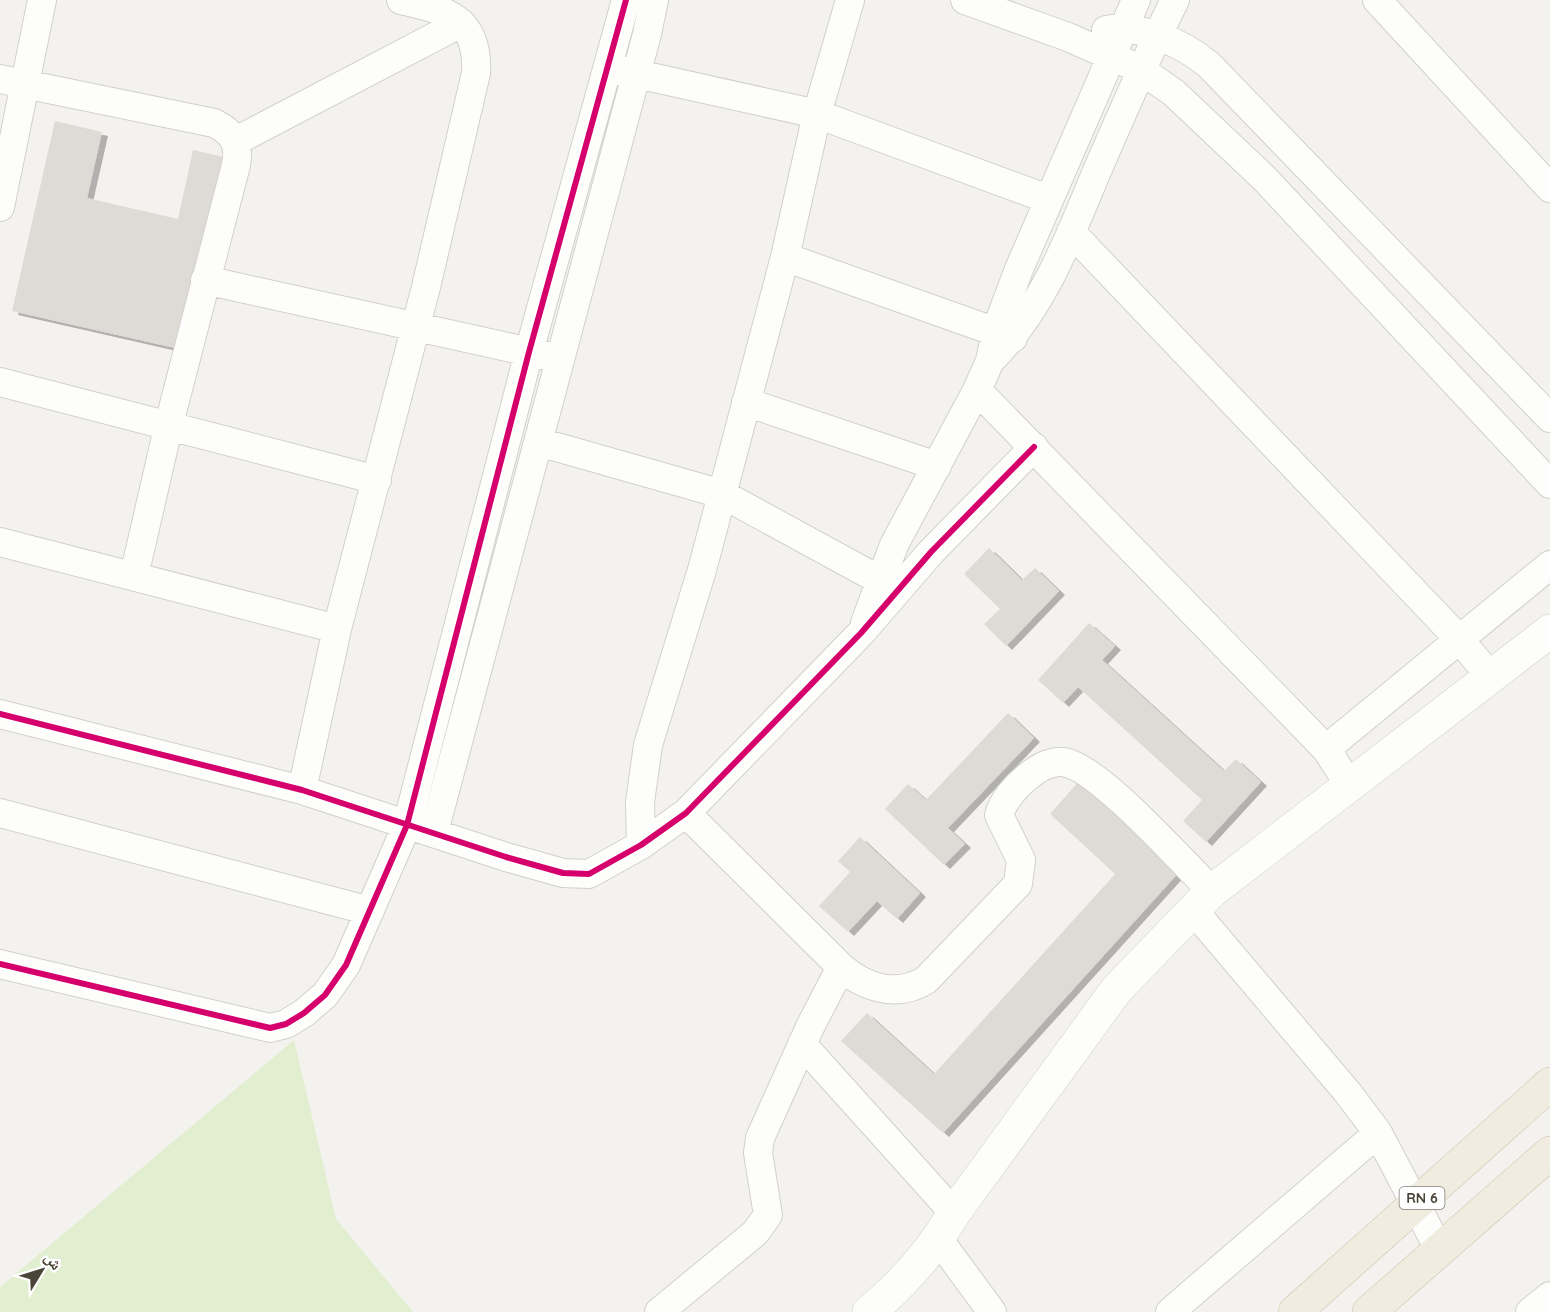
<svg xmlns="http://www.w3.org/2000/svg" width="1550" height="1312" font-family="Quicksand,'Noto Naskh Arabic',sans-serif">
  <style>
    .green { fill: #e1eecf }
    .building { fill: #dedbd6; filter: url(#shadow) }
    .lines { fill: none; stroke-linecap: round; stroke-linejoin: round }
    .minor-casing { stroke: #d2d0cb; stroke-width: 30 }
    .tertiary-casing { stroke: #d2d0cb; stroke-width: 34 }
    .trunk-casing { stroke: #ccbfa9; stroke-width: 34 }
    .minor { stroke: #fdfdfc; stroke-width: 28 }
    .tertiary { stroke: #fdfdfc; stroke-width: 33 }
    .trunk { stroke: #f0ece0; stroke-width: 33 }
    .cycleway-casing { stroke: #fff; stroke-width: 10 }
    .cycleway { stroke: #d6006c; stroke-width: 6 }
    .labels { text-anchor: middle; stroke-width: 4.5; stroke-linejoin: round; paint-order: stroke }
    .shield { fill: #fff; stroke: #817c74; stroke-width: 1.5 }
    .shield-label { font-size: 14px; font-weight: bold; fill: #4b4439 }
  </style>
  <defs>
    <filter id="shadow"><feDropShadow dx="6" dy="4" stdDeviation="0" flood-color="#0004"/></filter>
  </defs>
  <rect width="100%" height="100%" fill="#f4f2ee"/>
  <path class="green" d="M 294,1040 L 336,1219 L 413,1312 L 0,1312 L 0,1287 Z"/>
  <path class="building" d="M 55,121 L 102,132 L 87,198 L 178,219 L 193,150 L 228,158 L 184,350 L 12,311 Z
    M 989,548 L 1022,580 L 1035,568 L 1059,591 L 1006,646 L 984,624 L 1000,609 L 964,574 Z
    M 1089,623 L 1115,646 L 1102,660 L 1224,771 L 1236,759 L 1261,782 L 1206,842 L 1183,821 L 1202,800 L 1078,687 L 1063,703 L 1038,680 Z
    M 1008,713 L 1034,738 L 948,828 L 965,844 L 944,865 L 885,809 L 908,784 L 926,800 Z
    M 1080,780 L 1180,871 L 943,1133 L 841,1041 L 867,1013 L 934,1074 L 1115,874 L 1050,814 Z
    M 860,837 L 920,893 L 897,919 L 877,901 L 848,932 L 819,906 L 850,872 L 838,861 Z"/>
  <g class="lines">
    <g class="minor-casing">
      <path id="minor" d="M 965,0 L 1068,37 L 1140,69 L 1174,93 L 1264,178 L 1550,484
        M 1377,0 L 1550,188
        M 1106,30 C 1140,24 1183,43 1209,65 L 1550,418
        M 619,70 L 817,114 L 1048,199
        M 0,79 L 214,123 C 234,133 240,144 236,165 L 169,424 L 134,576
        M 236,141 L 461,23
        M 0,207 L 42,0
        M 1071,232 L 1460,640 L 1490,676
        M 785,257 L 1013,338
        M 205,280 L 548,356
        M 990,361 C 1043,309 1069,238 1097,171 C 1122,113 1147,56 1175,0
        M 0,382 L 377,480
        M 977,390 L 1326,749 L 1350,786
        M 746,402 L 937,466
        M 539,442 L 722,494 L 896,589
        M 0,542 L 337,629
        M 865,623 L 894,545 L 977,390 L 990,361 L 996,330 L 1019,269 L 1136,0
        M 0,714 L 302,790 L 506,857 L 563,873 L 589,874 L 641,845 L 686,813 L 861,633 L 931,552 L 1034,447
        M 1326,749 L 1550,565
        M 302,790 L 337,629 L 426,287 L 476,73 C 479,18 446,10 401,0
        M 0,813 L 370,911
        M 686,813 L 841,967 C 865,988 897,998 926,980 L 1018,884 L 1021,860 L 999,815 C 1003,801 1015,787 1026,778 C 1037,769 1048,761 1063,762 C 1098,766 1183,863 1212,891
        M 434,832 L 647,34 L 654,0
        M 641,845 L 640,802 L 648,745 L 702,570 L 785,257 L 817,114 L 850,0
        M 1194,911 L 1348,1093 L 1378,1133
        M 0,964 L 270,1028 L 286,1024 L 304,1013 L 325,995 L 346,965 L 407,825 L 529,352 L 626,0
        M 802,1044 L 954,1213
        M 939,1240 L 992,1312
        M 659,1312 L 755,1233 L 768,1215 L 758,1153 L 760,1138 L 810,1027 L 841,967
        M 1170,1312 L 1378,1133 L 1440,1251
        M 1530,1312 L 1550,1296"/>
    </g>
    <g class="tertiary-casing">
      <path id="tertiary" d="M 869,1312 C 903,1284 932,1251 954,1213 L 1117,989 L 1212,891 L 1550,631"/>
    </g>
    <g class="trunk-casing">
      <path id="trunk" d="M 1295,1312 L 1550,1084
        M 1369,1312 L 1550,1153"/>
    </g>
    <use href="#minor" class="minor"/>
    <use href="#tertiary" class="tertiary"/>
    <use href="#trunk" class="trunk"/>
    <g class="cycleway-casing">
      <path id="cycleway" d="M 0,714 L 302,790 L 506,857 L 563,873 L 589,874 L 641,845 L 686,813 L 861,633 L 931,552 L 1034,447
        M 0,964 L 270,1028 L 286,1024 L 304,1013 L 325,995 L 346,965 L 407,825 L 529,352 L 626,0"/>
    </g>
    <use href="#cycleway" class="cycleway"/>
  </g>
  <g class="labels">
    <rect class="shield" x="1399.5" y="1187" width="45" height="22" rx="4.5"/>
    <g class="shield-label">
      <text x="1422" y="1203">RN 6</text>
    </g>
  </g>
  <g transform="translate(42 1270) rotate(52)" stroke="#ffffff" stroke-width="4.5" paint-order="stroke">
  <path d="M0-4.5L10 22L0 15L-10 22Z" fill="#4b4439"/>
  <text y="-9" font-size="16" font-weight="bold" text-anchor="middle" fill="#4b4439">ش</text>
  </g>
</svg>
